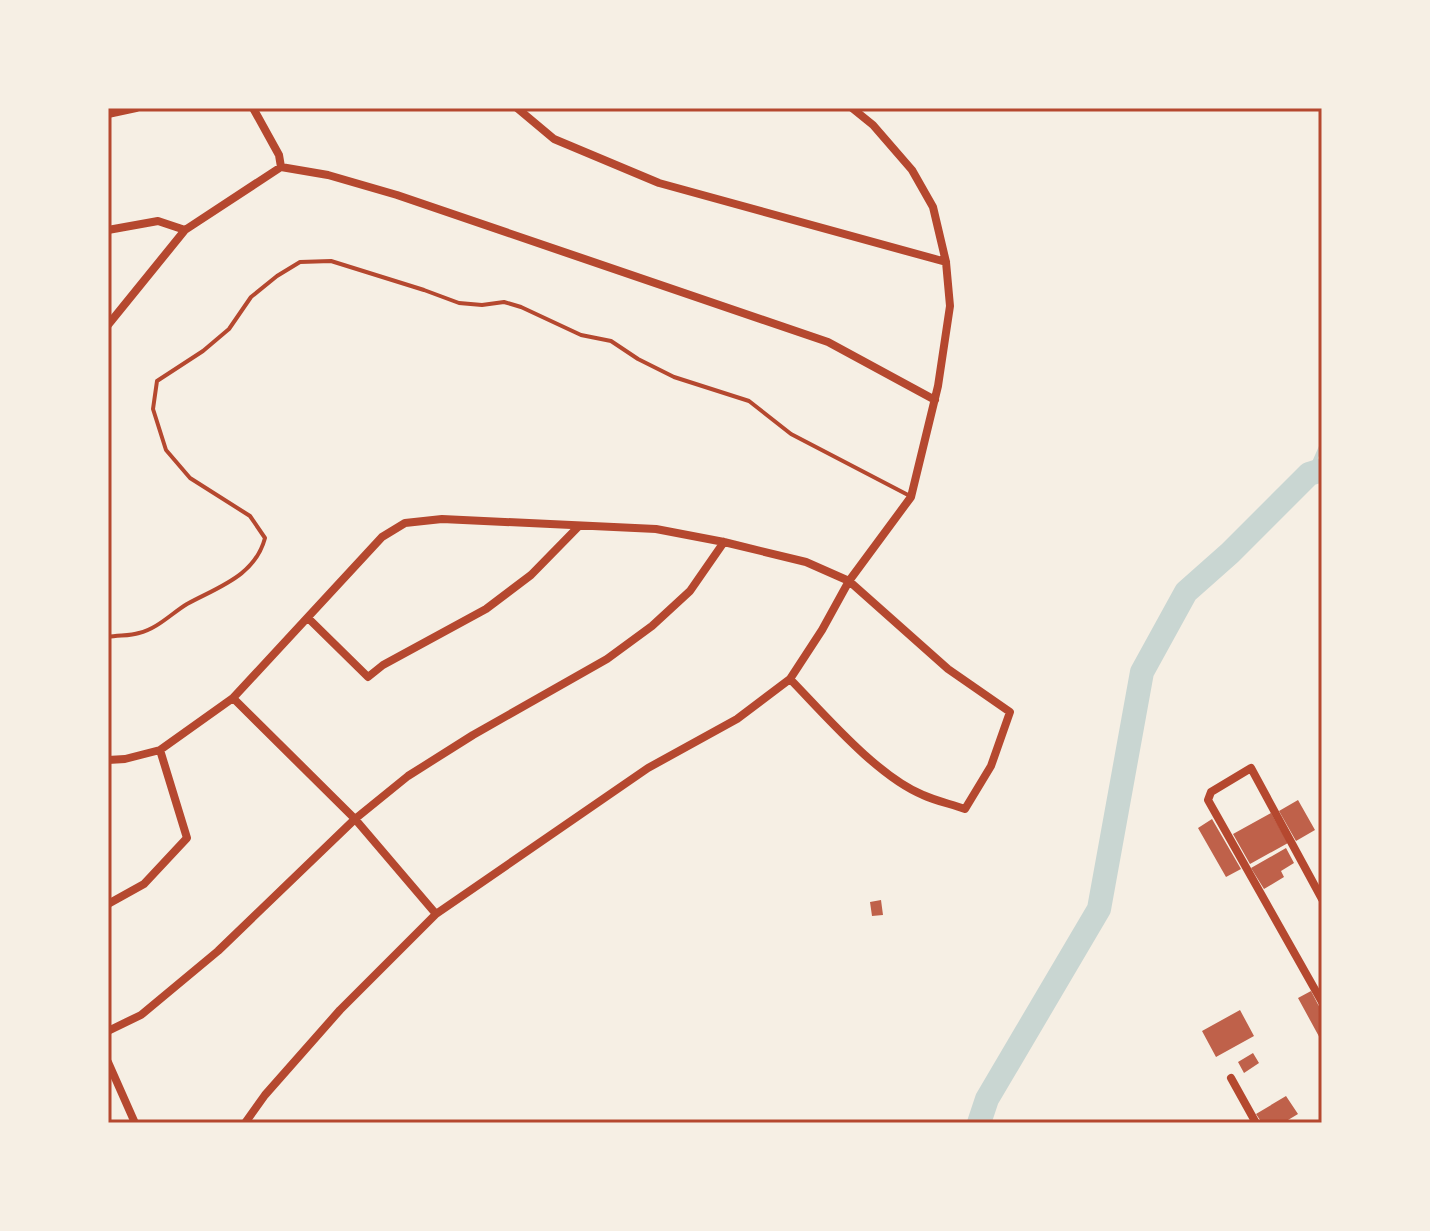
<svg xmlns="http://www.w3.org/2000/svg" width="1430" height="1231" font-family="'Public Sans',sans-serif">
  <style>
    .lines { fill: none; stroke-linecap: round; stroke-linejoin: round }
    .stream { stroke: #c9d6d2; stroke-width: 4 }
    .river { stroke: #c9d6d2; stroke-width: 24 }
    .building { fill: #bf614a }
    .service { stroke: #b5482f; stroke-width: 4 }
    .minor { stroke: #b5482f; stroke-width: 8 }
    .neatline { fill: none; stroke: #b5482f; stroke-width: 3 }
  </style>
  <rect width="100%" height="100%" fill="#f6efe4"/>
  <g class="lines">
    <path class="stream" d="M 1309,474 L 1322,444"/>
    <path class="river" d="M 979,1123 L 987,1099 L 1099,909 L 1142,672 L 1186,592 L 1230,553 L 1309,474 L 1322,470"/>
  </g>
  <path class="building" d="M 1298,800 L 1315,830 L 1296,841 L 1279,811 Z
    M 1271,813 L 1288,843 L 1250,864 L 1233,834 Z
    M 1212,819 L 1241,869 L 1226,877 L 1198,828 Z
    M 1286,848 L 1294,863 L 1281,871 L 1284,877 L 1264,889 L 1251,868 Z
    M 881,900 L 883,915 L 872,916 L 870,902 Z
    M 1311,991 L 1322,1012 L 1322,1042 L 1298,998 Z
    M 1240,1010 L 1254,1036 L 1216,1057 L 1202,1031 Z
    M 1253,1053 L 1259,1063 L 1244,1073 L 1238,1062 Z
    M 1286,1096 L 1298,1114 L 1283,1123 L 1262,1123 L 1256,1114 Z"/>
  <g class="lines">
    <path class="service" d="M 108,637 C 118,635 130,636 139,633 C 157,629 172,613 187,604 C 218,587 255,576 265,538 L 250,516 L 190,478 L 166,450 L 153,409 L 157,381 L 203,351 L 229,329 L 251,297 L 277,276 L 300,262 L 331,261 L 424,290 L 459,303 L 482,305 L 504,302 L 521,307 L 581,335 L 611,341 L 638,359 L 674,377 L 749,401 L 791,434 L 910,496"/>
    <path class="minor" d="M 253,108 L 279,155 L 281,167
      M 517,108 L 554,139 L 659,183 L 946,262
      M 108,114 L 136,108
      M 108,230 L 158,221 L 185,230
      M 108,325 L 185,230 L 281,167 L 328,175 L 397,195 L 828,342 L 935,400
      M 308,618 L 368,677 L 383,665 L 486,609 L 531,575 L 579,526
      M 233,698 L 355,819 L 436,914
      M 108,760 L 125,759 L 160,750 L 233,698 L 382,537 L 405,523 L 442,519 L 656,529 L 724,542 L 806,562 L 849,581 L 948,669 L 1010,712 L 991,766 L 965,809 C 951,804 936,801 923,795 C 877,776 826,716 790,679
      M 1322,899 L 1251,768 L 1211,792 L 1208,800 L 1322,1002
      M 108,904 L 144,884 L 187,838 L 160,750
      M 108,1031 L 141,1015 L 218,951 L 355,819 L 408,776 L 473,735 L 607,659 L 652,626 L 690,591 L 724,542
      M 108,1062 L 135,1123
      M 1231,1078 L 1256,1123
      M 245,1123 L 265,1095 L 340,1010 L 436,914 L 648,768 L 737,719 L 790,679 L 822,630 L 849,581 L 911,497 L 938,386 L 950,306 L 946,262 L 933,207 L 912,170 L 873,125 L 852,108"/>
  </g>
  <rect width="1430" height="1231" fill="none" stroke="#f6efe4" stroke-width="220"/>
  <rect x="110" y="110" width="1210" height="1011" class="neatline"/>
</svg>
